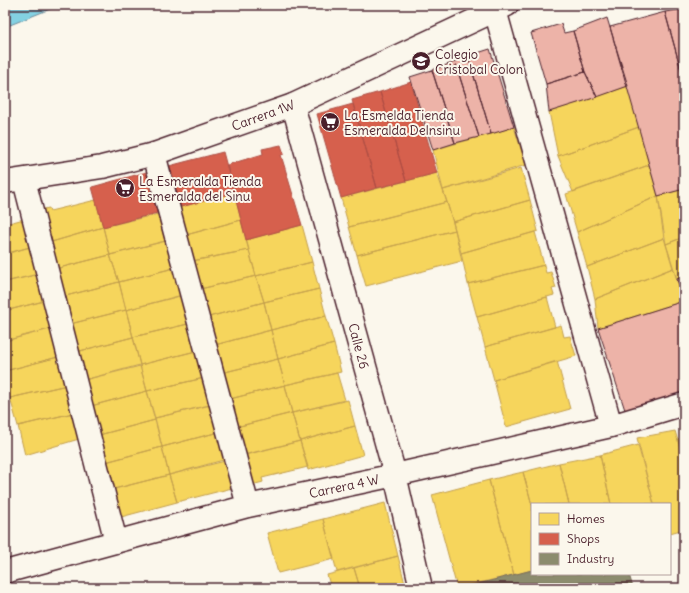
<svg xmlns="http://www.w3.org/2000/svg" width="689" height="593" font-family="Delius,sans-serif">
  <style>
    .water { fill: #83d1e2; stroke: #6c8a99 }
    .homes { fill: #f6d55c; stroke: #c29e4d }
    .shops { fill: #d6604d; stroke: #ac4c43 }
    .industry { fill: #8c8c6e; stroke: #786b5a }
    .building { fill: #edb3a8; stroke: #4a1f2b }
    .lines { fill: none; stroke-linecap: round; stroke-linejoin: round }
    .minor-casing { stroke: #4a1f2b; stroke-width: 25 }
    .tertiary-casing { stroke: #4a1f2b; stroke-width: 25 }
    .minor { stroke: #fbf7ec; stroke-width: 22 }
    .tertiary { stroke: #fbf7ec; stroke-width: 22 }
    .labels { text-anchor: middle; stroke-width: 4; stroke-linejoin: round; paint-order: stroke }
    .poi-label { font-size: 13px; fill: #4a1f2b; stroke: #fbf7ec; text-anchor: start }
    .street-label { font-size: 13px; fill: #4a1f2b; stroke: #fbf7ec }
  </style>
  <rect width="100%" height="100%" fill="#fbf7ec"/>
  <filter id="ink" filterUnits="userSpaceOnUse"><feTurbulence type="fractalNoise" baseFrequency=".025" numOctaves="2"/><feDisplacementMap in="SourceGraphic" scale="8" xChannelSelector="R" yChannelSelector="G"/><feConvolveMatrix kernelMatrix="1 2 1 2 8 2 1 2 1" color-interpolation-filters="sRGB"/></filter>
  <g filter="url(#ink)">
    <path class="water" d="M 5,5 L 60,5 L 5,27 Z"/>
    <path class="homes" d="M 628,86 L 639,127 L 558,156 L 549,112 Z
      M 514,127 L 526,165 L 443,190 L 433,150 Z
      M 639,127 L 649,165 L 573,192 L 558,156 Z
      M 649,165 L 658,196 L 577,232 L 566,194 Z
      M 521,168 L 530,200 L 453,222 L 443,190 Z
      M 437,173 L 447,202 L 349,227 L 341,198 Z
      M 684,189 L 684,237 L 666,244 L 658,196 Z
      M 234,193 L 241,220 L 186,235 L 180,207 Z
      M 658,196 L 664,238 L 587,267 L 577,232 Z
      M 96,200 L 103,227 L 48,243 L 38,210 L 49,208 L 50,211 Z
      M 530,200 L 538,231 L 461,253 L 453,222 Z
      M 447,202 L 455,230 L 357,255 L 349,227 Z
      M 158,214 L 165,241 L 110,255 L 103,227 Z
      M 24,219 L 30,247 L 5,254 L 5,224 Z
      M 241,220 L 249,250 L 192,261 L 186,235 Z
      M 302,225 L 312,262 L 256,276 L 246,240 Z
      M 103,227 L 110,255 L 55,269 L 48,243 Z
      M 455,230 L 462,261 L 366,286 L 357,255 Z
      M 535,232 L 544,265 L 468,284 L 461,253 Z
      M 684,237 L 684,276 L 677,279 L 666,244 Z
      M 664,238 L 673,268 L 595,299 L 587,267 Z
      M 166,241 L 174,268 L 119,282 L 110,255 Z
      M 30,247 L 38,274 L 5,282 L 5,254 Z
      M 249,250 L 256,276 L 200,289 L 192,261 Z
      M 110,255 L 119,282 L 62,297 L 55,269 Z
      M 312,262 L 319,289 L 264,302 L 256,276 Z
      M 544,265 L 546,273 L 551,272 L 556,288 L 552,289 L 554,295 L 477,317 L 468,284 Z
      M 174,268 L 182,295 L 126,310 L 119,282 Z
      M 673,268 L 684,301 L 598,328 L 595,299 Z
      M 36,275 L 44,301 L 5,311 L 5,282 Z
      M 256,276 L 264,302 L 205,318 L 200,289 Z
      M 119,282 L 126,310 L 70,324 L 62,297 Z
      M 319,289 L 326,316 L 271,330 L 264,302 Z
      M 180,296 L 188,324 L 133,337 L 126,310 Z
      M 547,297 L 555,327 L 485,347 L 477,317 Z
      M 44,301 L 52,328 L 5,341 L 5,311 Z
      M 264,302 L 271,330 L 211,346 L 205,318 Z
      M 126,310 L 133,337 L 76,352 L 70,324 Z
      M 326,316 L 334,344 L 278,359 L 271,330 Z
      M 188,324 L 196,351 L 140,365 L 133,337 Z
      M 561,325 L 564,337 L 570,336 L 576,356 L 494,380 L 485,347 Z
      M 50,329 L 58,357 L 5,371 L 5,341 Z
      M 271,330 L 278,359 L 221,373 L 215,345 Z
      M 133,337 L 140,365 L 84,380 L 76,352 Z
      M 334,344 L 341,372 L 285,385 L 278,359 Z
      M 196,351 L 204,378 L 147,391 L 140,365 Z
      M 58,357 L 67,385 L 10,398 L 5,381 L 5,371 Z
      M 278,359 L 285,385 L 226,400 L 221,373 Z
      M 557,361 L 570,409 L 506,427 L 494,380 Z
      M 140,366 L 147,391 L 91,406 L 84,380 Z
      M 337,373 L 345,400 L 292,413 L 285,385 Z
      M 204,378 L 209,405 L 155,418 L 147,391 Z
      M 5,381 L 10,398 L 5,400 Z
      M 67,385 L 73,413 L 18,426 L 10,398 Z
      M 285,385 L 292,413 L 232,428 L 226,400 Z
      M 147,391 L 155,420 L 99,435 L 91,406 Z
      M 348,400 L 355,426 L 300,441 L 292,413 Z
      M 211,405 L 219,432 L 162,447 L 155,418 Z
      M 73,413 L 79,439 L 25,455 L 18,426 Z
      M 292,413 L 300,441 L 239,456 L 232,428 Z
      M 155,420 L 162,447 L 106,462 L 99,435 Z
      M 355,426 L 363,455 L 308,470 L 300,441 Z
      M 675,431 L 684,461 L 684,529 L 670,533 L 670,504 L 654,504 L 637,438 Z
      M 219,432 L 227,459 L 169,475 L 162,447 Z
      M 684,437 L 684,461 L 678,439 Z
      M 300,441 L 308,467 L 262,478 L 263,482 L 252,485 L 245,455 Z
      M 638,445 L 654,504 L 611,504 L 600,455 Z
      M 162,447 L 169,475 L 114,489 L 105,462 Z
      M 600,455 L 611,504 L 569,504 L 559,463 Z
      M 225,461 L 232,488 L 177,502 L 169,475 Z
      M 559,463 L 569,504 L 532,505 L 523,472 Z
      M 523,472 L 532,505 L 532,570 L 514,575 L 489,480 Z
      M 169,475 L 177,502 L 121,517 L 114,489 Z
      M 489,480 L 514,575 L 457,588 L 432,495 Z
      M 385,503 L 398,556 L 337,572 L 323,519 Z
      M 323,519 L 334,559 L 278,573 L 267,533 Z
      M 398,556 L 406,588 L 360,588 L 354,568 Z
      M 354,568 L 360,588 L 331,588 L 327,575 Z
      M 91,585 L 92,588 L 80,588 Z"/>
    <path class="shops" d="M 411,82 L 437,173 L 406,181 L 380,92 Z
      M 380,92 L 406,181 L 377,188 L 352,100 Z
      M 353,104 L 377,188 L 341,198 L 317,114 Z
      M 281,145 L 284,154 L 281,155 L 302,225 L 246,240 L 227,165 L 263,154 L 262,149 Z
      M 223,152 L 234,193 L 177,208 L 165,167 Z
      M 154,170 L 165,211 L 103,227 L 92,187 Z"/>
    <path class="industry" d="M 532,570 L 532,574 L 629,574 L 633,588 L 463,588 Z"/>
    <path class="building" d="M 684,9 L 684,81 L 665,12 Z
      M 665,12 L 684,81 L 684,189 L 658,196 L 610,27 Z
      M 607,18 L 628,86 L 597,97 L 585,72 L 573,31 Z
      M 561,24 L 564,33 L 573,31 L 585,72 L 546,84 L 531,33 Z
      M 490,49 L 514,127 L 491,134 L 468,56 Z
      M 468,56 L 491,134 L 479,137 L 455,62 Z
      M 455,62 L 479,137 L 455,143 L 432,70 Z
      M 432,70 L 455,143 L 433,150 L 410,77 Z
      M 585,72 L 597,97 L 549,112 L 546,84 Z
      M 684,276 L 684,300 L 677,279 Z
      M 684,301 L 684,394 L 626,413 L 598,328 Z"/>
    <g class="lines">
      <g class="minor-casing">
        <path id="minor" d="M 495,10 L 611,426
          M 293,105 L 395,475 L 421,588
          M 154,154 L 248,506
          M 24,180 L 116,542
          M 5,572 L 248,506 L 395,475 L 611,426 L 684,404"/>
      </g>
      <g class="tertiary-casing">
        <path id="tertiary" d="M 5,182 L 102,167 L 154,154 L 293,105 L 507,5"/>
      </g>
      <use href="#minor" class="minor"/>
      <use href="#tertiary" class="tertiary"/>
    </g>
  </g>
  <defs>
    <g id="school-disc" transform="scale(1)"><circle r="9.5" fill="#4a1f2b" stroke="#fbf7ec"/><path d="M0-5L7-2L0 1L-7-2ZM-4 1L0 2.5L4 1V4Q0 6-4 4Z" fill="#fff"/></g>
    <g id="supermarket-disc" transform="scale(1)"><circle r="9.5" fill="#4a1f2b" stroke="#fbf7ec"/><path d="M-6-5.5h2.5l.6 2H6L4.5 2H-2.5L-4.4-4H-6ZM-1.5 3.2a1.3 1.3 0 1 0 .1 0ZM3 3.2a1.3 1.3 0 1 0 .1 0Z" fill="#fff"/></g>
  </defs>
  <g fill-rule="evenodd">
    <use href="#school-disc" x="421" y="61"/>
    <use href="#supermarket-disc" x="330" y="122"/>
    <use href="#supermarket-disc" x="125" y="188"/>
  </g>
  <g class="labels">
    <g class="poi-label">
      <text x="435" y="59">Colegio<tspan x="435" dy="15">Cristobal Colon</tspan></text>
      <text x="344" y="120">La Esmelda Tienda<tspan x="344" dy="15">Esmeralda Delnsinu</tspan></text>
      <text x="139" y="186">La Esmeralda Tienda<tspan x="139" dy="15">Esmeralda del Sinu</tspan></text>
    </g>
    <g class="street-label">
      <text transform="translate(263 115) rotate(-20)" y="5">Carrera 1W</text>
      <text transform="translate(359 346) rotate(75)" y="5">Calle 26</text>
      <text transform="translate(344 486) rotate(-12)" y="5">Carrera 4 W</text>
    </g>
  </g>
  <rect width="689" height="593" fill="none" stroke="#fbf7ec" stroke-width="20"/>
  <rect x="10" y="10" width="669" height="573" fill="none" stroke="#4a1f2b" stroke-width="1.5" filter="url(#ink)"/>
  <rect x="531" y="503" width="140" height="72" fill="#fbf7ec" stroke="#b4a19f"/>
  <rect x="539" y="513" width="20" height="12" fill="#f6d55c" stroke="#b4a19f"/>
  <text x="567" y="523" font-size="12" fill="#4a1f2b">Homes</text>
  <rect x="539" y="533" width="20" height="12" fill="#d6604d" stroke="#b4a19f"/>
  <text x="567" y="543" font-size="12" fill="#4a1f2b">Shops</text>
  <rect x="539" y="553" width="20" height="12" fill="#8c8c6e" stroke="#b4a19f"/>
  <text x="567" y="563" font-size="12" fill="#4a1f2b">Industry</text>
</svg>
